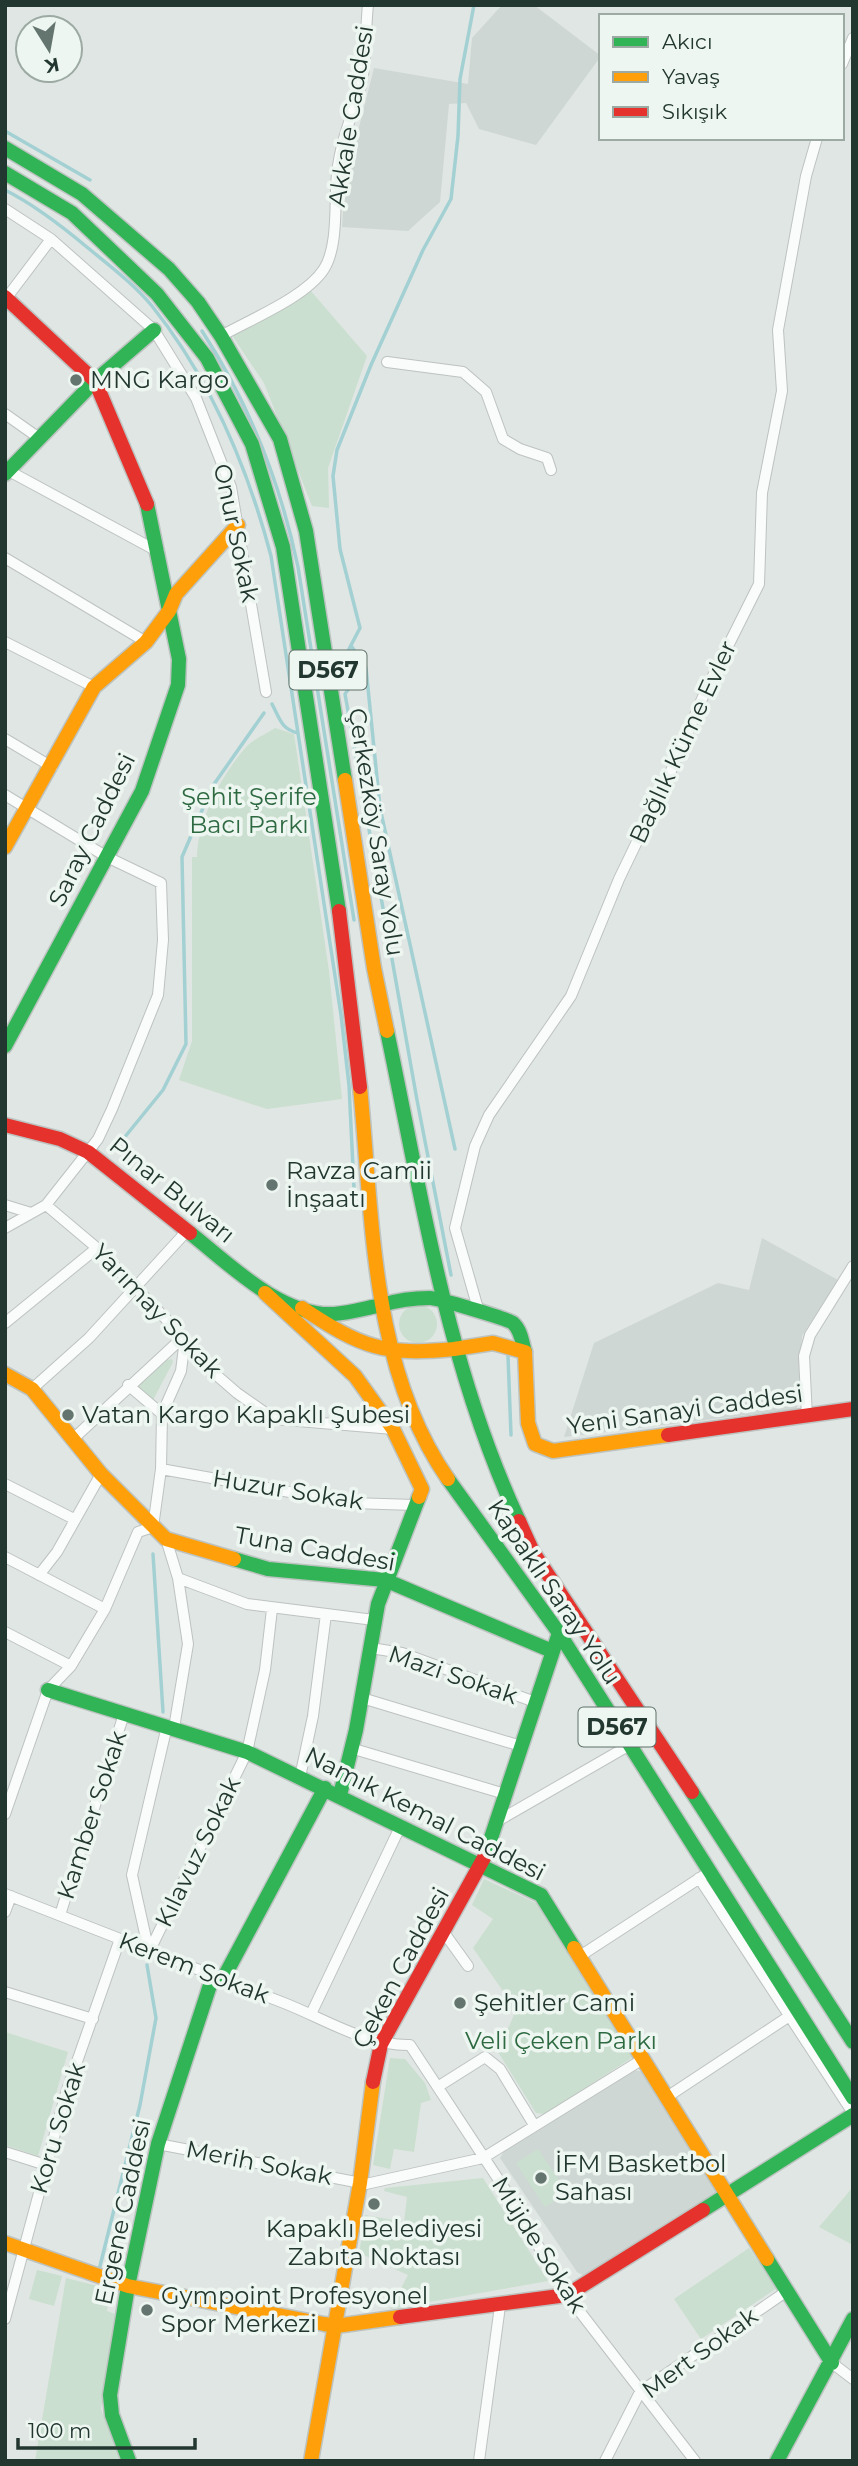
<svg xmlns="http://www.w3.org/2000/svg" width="858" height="2466" font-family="Montserrat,sans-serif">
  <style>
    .built { fill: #ced7d3 }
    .green { fill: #cadfcf }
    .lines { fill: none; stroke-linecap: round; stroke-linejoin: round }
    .stream { stroke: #a3d0d2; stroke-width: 3.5 }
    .street-casing { stroke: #bdc3c0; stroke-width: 12 }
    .fast-casing { stroke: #bdc3c0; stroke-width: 17 }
    .slow-casing { stroke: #bdc3c0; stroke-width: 17 }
    .jam-casing { stroke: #bdc3c0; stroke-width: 17 }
    .street { stroke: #fafbfb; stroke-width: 10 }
    .fast { stroke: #30b455; stroke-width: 14 }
    .slow { stroke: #ff9f0a; stroke-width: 14 }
    .jam { stroke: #e5322d; stroke-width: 14 }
    .poi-dot { fill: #64746e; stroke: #eef6f1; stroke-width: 2.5 }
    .labels { text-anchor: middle; stroke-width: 7; stroke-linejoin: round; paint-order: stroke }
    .shield { fill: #eef6f1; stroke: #5e7069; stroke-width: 2 }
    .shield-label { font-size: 23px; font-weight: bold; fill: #21372f }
    .street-label { font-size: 24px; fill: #21372f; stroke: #eef6f1 }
    .poi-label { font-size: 24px; fill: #21372f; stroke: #eef6f1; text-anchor: start }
    .park-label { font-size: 24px; fill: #2e6a41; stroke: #eef6f1 }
  </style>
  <rect width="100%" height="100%" fill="#e0e6e3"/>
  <path class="built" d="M 502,5 L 534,5 L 601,56 L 536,145 L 479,129 L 466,103 L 449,104 L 440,202 L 408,231 L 342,227 L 345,182 L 374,68 L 468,84 L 472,38 Z
    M 762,1238 L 838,1280 L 802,1336 L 797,1409 L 564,1437 L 594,1343 L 718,1283 L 749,1290 Z
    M 633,2070 L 644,2072 L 719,2190 L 586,2277 L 577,2272 L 500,2158 L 504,2151 Z"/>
  <path class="green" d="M 310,290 L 367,356 L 328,468 L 329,508 L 312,506 L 264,383 L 233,337 L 238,329 Z
    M 275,728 L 294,734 L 329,971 L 342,1099 L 267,1109 L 179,1080 L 192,1041 L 192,857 L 197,857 C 198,819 222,774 247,746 C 254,739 266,734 275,728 Z
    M399 1324a19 19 0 1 1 38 0a19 19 0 1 1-38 0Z
    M 172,1359 L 173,1362 L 153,1400 L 136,1388 L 163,1361 Z
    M 484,1879 L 536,1903 L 633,2057 L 545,2114 L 536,2113 L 498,2052 L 516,2010 L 473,1948 L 493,1919 L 472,1905 Z
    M 5,2032 L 68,2052 L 38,2156 L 5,2145 Z
    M 390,2058 L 405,2059 L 425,2083 L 431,2100 L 421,2103 L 414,2152 L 394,2149 L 390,2169 L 373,2165 Z
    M 538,2149 L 567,2192 L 545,2207 L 516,2163 Z
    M 483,2178 L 548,2281 L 390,2309 L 408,2275 L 359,2253 L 362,2236 L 372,2237 L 374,2225 L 364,2224 L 365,2215 L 404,2222 L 407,2197 L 384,2191 L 385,2188 Z
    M 853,2187 L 853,2245 L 819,2227 Z
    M 749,2248 L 777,2288 L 701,2339 L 674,2299 Z
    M 37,2270 L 62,2276 L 54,2306 L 29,2299 Z
    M 66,2278 L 110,2289 L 107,2311 L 115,2314 L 101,2409 L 121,2461 L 35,2461 Z"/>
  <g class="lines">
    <path class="stream" d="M 5,131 L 90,180
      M 5,190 C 35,205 63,227 88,248 C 110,266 134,284 152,306 C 211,380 247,465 271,556 L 341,1015 L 349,1085 L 355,1209
      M 202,331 C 250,405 280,481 298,567 L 354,920
      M 352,647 L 366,668 L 380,808 L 455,1149
      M 272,704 C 280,719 281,729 298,733
      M 124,1138 L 163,1090 L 186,1044 L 182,857 L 212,787 L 264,713
      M 451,1275 L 417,1100 L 345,694 L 355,680 L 348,651 L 360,628 L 340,549 L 333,476 L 337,450 L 371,365 L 423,250 L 451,199 L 458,136 L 460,79 L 474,5
      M 508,1356 L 511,1435
      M 153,1554 L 163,1712
      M 99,2270 L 140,2105 L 156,2018 L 147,1965"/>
    <g class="street-casing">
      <path id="street" d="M 842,64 L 853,38
        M 5,209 L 51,239 L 154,330 L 196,398 L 231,487 L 266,692
        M 5,300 L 51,239
        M 221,336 C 251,319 306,297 324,269 C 339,245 334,201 337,174 C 340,143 352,115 361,86 C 367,61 365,31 368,5
        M 387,362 L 463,372 L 486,392 L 503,439 L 520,449 L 547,458 L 551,470
        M 5,414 L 39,438
        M 9,471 L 159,552
        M 5,558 L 146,642
        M 5,642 L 94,687
        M 5,739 L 52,767
        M 5,795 L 107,857 L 161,883 L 163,940 L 158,995 L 112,1109 L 98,1139 L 46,1205 L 5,1228
        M 5,1205 L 31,1213
        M 46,1205 L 97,1248 L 166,1319 L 184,1347 L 237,1393 L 274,1419 L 393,1429
        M 479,1312 L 455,1228 L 475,1146 L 489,1115 L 571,996 L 619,879 L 671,771 L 705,692 L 759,584 L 762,493 L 782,391 L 778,330 L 806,176 L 817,138
        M 5,1323 L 97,1248
        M 128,1385 L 162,1414
        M 32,1389 L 89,1338 L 186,1232
        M 807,1417 L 804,1356 L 810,1335 L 853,1266
        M 73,1439 L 180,1340
        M 161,1469 L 351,1503 L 415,1505
        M 5,1484 L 74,1519
        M 166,1539 L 178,1578 L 188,1644 L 174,1728
        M 5,1557 L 105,1609
        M 39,1575 L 57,1552 L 101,1474
        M 178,1578 L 247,1604 L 374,1620
        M 5,1632 L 71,1666
        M 371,1648 L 402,1653 L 535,1702
        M 362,1698 L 521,1746
        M 354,1749 L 505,1794
        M 300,1777 L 313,1716 L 326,1614
        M 5,1814 L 48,1690 L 71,1666 L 105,1609 L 138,1532 L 153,1527 L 161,1469 L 162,1414 L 181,1371 L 184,1347
        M 496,1822 L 628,1746
        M 699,1878 L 853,2113
        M 5,1894 C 98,1930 191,1967 284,2003 C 325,2019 366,2046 410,2045 L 508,2194 L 567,2295 L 695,2461
        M 5,1912 L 11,1896
        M 60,1915 L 124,1714
        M 445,1934 L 468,1966
        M 149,1952 L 247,1752 L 265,1670 L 272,1609
        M 149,1952 L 132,1875 L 167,1726
        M 580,1956 L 703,1876
        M 5,1992 L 93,2019
        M 311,2014 L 401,1825
        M 439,2086 L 485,2057 L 500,2069 L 534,2125
        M 667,2097 L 794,2013
        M 158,2144 L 366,2184 L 483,2158 L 643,2059
        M 5,2152 L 46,2165
        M 5,2319 L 66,2093 L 120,1939
        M 832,2363 L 853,2379
        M 479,2461 L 500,2306
        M 605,2461 L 640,2392 L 787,2291"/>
    </g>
    <g class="fast-casing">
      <path id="fast" d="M 5,148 L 82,194 L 169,269 L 198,302 L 221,336 L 280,439 L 306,531 L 345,780
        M 5,173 L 72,213 L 157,294 L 207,358 L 252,444 L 283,547 L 339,911
        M 5,474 L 95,381 L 154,330
        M 387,1031 C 422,1197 447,1367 519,1521
        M 5,1046 L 142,791 L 178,685 L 179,659 L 147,504
        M 190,1233 C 228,1263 281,1317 334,1314 C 350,1313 366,1308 382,1305
        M 382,1305 C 398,1300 414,1298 430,1298 C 437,1298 508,1319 513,1323 C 521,1330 522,1342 525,1352
        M 448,1479 L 559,1633 L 853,2098
        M 234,1559 L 268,1569 L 385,1580 L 552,1651
        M 48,1690 L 247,1752 L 541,1895 L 574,1948
        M 692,1792 L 853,2042
        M 340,1795 L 356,1730 L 378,1604 L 419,1497
        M 485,1856 L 559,1633
        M 223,1979 L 325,1788
        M 703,2210 L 853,2115
        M 767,2259 L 832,2363
        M 129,2461 L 112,2415 L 110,2395 L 128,2286 L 158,2144 L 213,1976
        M 777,2461 L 853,2319"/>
    </g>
    <g class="slow-casing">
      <path id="slow" d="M 345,780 L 374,968 L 387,1031
        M 5,847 L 94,687 L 146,642 L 169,611 L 176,594 L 238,525
        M 360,1087 C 373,1217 370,1367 448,1479
        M 265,1293 L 355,1376 L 393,1429 L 422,1489 L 419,1497
        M 302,1308 C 361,1347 383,1356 454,1349
        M 454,1349 L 493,1343 L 525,1352 L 528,1423 L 535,1444 L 553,1451 L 668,1435
        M 5,1374 L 32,1389 L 101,1474 L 166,1539 L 234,1559
        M 574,1948 L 767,2259
        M 5,2243 L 128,2286 L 324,2324 L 336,2326 L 400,2317
        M 311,2461 L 360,2183 L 373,2082"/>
    </g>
    <g class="jam-casing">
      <path id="jam" d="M 5,297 L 95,381 L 147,504
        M 339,911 L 360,1087
        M 5,1125 L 60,1139 L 88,1152 L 190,1233
        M 668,1435 L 853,1409
        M 519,1521 L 533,1552 L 692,1792
        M 373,2082 L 381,2044 L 485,1856
        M 400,2317 L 567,2295 L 703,2210"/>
    </g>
    <use href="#street" class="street"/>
    <use href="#fast" class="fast"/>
    <use href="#slow" class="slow"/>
    <use href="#jam" class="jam"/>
  </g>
  <g class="poi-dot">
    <circle cx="76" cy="380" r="7"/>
    <circle cx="272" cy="1185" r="7"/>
    <circle cx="68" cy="1415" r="7"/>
    <circle cx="460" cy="2003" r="7"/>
    <circle cx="541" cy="2178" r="7"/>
    <circle cx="374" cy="2204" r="7"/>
    <circle cx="147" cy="2310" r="7"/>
  </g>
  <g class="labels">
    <g class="shield">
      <rect x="289.5" y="650.5" width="77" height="39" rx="5"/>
      <rect x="578.5" y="1707.5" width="77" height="39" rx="5"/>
    </g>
    <g class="shield-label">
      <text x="328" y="678">D567</text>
      <text x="617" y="1735">D567</text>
    </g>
    <g class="street-label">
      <text transform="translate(351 116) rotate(-81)" y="8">Akkale Caddesi</text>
      <text transform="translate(236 533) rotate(78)" y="8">Onur Sokak</text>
      <text transform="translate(683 742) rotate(-65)" y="8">Bağlık Küme Evler</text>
      <text transform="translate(92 830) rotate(-64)" y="8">Saray Caddesi</text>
      <text transform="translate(376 832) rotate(81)" y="8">Çerkezköy Saray Yolu</text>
      <text transform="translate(172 1190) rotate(39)" y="8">Pınar Bulvarı</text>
      <text transform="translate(157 1311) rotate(46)" y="8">Yarımay Sokak</text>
      <text transform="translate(685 1410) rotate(-8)" y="8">Yeni Sanayi Caddesi</text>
      <text transform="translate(288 1490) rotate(9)" y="8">Huzur Sokak</text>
      <text transform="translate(315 1549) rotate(10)" y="8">Tuna Caddesi</text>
      <text transform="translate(554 1592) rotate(56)" y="8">Kapaklı Saray Yolu</text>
      <text transform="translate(453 1675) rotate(19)" y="8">Mazi Sokak</text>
      <text transform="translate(425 1814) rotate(27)" y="8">Namık Kemal Caddesi</text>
      <text transform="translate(92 1815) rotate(-72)" y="8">Kamber Sokak</text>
      <text transform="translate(198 1852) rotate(-64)" y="8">Kılavuz Sokak</text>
      <text transform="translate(194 1968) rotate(21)" y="8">Kerem Sokak</text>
      <text transform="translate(401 1968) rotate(-62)" y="8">Çeken Caddesi</text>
      <text transform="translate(58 2128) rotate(-73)" y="8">Koru Sokak</text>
      <text transform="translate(259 2163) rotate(11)" y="8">Merih Sokak</text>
      <text transform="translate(123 2212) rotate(-78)" y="8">Ergene Caddesi</text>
      <text transform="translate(539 2245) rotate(58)" y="8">Müjde Sokak</text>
      <text transform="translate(700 2353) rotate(-36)" y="8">Mert Sokak</text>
    </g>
    <g class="poi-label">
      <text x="90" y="388">MNG Kargo</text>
      <text x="286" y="1179">Ravza Camii<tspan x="286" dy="28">İnşaatı</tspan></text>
      <text x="82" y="1423">Vatan Kargo Kapaklı Şubesi</text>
      <text x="474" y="2011">Şehitler Cami</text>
      <text x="555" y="2172">İFM Basketbol<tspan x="555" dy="28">Sahası</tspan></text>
      <text x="374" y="2237" text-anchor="middle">Kapaklı Belediyesi<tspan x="374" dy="28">Zabıta Noktası</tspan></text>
      <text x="161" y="2304">Gympoint Profesyonel<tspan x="161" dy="28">Spor Merkezi</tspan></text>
    </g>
    <g class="park-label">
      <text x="249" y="805">Şehit Şerife<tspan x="249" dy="28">Bacı Parkı</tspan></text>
      <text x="561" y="2049">Veli Çeken Parkı</text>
    </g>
  </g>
  <rect width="858" height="2466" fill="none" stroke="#21372f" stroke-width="14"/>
  <rect x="599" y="14" width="245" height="126" fill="#eef6f1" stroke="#9caaa3" stroke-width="2"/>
  <rect x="613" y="37" width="35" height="10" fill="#30b455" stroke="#9caaa3" stroke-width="2"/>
  <text x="662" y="49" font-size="21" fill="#21372f">Akıcı</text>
  <rect x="613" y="72" width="35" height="10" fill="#ff9f0a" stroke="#9caaa3" stroke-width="2"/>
  <text x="662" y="84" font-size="21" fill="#21372f">Yavaş</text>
  <rect x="613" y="107" width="35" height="10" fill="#e5322d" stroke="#9caaa3" stroke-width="2"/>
  <text x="662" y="119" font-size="21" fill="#21372f">Sıkışık</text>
  <g transform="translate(49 49) rotate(169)"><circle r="33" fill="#eef6f1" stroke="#9caaa3" stroke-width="2"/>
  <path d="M0-5L12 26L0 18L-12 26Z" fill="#64746e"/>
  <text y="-10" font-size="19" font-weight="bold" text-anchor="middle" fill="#21372f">K</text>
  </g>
  <path d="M18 2438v10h177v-10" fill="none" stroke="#21372f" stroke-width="3.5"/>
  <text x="28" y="2438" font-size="21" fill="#21372f" stroke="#eef6f1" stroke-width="5" paint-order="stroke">100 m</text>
</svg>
